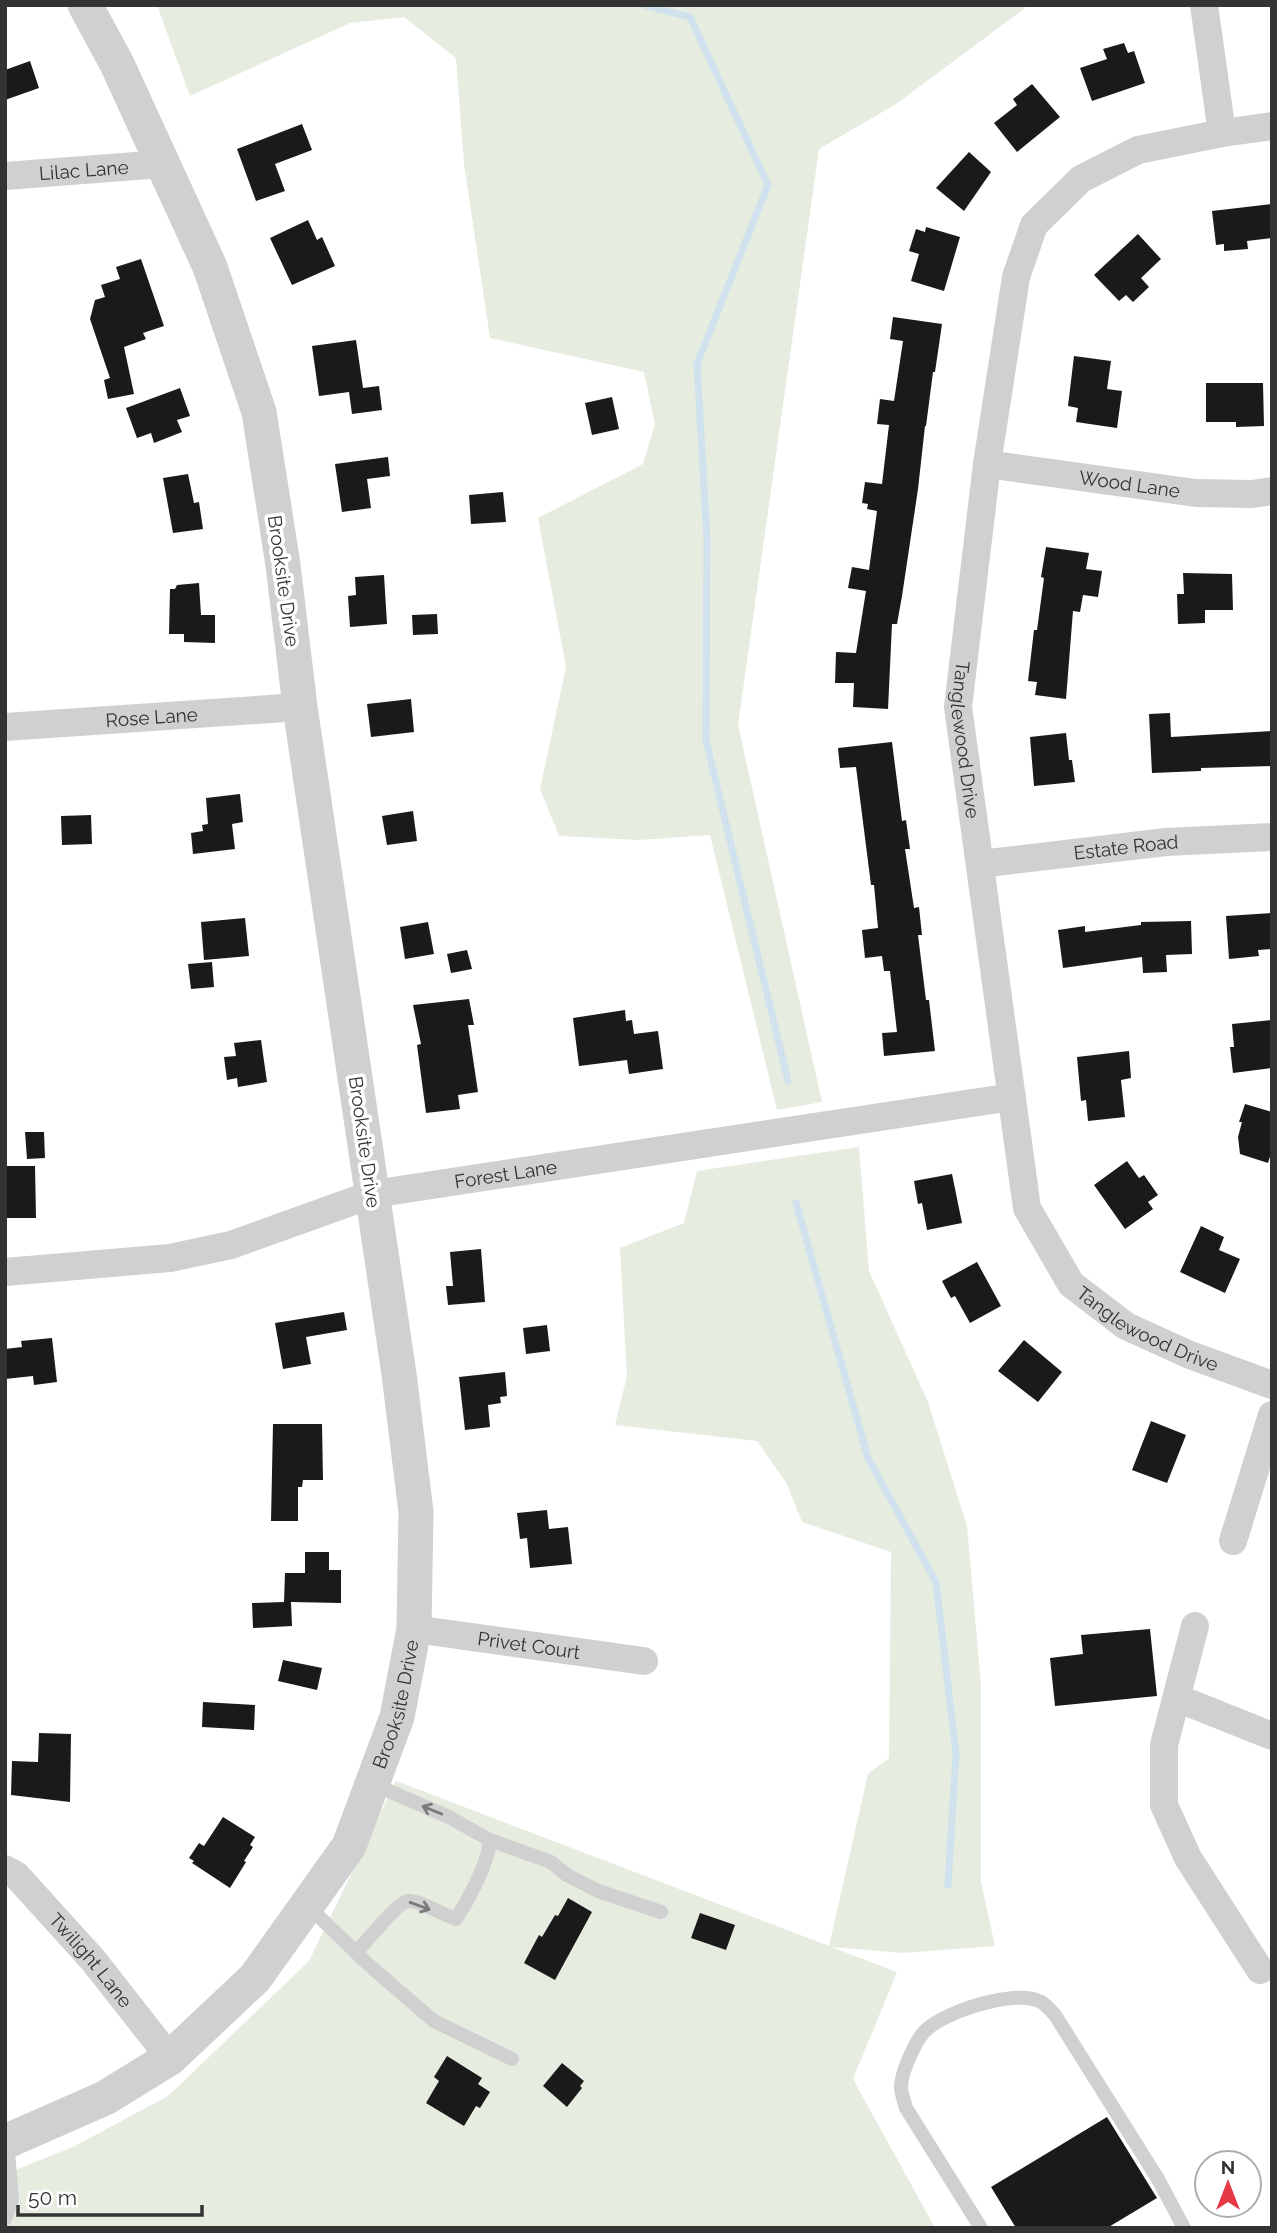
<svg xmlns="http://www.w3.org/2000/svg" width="1277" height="2233" font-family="Raleway,sans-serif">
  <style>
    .green { fill: #e6ecdf }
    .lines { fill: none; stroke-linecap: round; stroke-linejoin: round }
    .stream { stroke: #cfe2ee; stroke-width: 7 }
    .building { fill: #1a1a1a }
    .service { stroke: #d0d0d0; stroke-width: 14 }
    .minor { stroke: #d0d0d0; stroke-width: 28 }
    .tertiary { stroke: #d0d0d0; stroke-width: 35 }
    .oneway { stroke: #7a7a7a }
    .labels { text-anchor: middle; stroke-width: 7; stroke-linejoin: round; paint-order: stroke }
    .street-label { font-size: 19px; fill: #333; stroke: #fff }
  </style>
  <rect width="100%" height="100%" fill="#fff"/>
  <path class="green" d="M 157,5 L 1025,5 L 1025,8 L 896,104 L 819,149 L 738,725 L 822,1102 L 777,1110 L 710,835 L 639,840 L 559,836 L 540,789 L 566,667 L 538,518 L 643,464 L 655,424 L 644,372 L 490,338 L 464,164 L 456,58 L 404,17 L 350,23 L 190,96 Z
    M 859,1147 L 869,1271 L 928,1402 L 967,1526 L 981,1685 L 981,1882 L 995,1946 L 903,1953 L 831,1947 L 897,1972 L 853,2079 L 935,2228 L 5,2228 L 5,2174 L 73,2147 L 168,2096 L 309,1961 L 396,1781 L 829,1946 L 868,1774 L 889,1758 L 891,1552 L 802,1522 L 787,1484 L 757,1441 L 615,1425 L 627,1376 L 620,1248 L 684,1223 L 697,1171 Z"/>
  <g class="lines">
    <path class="stream" d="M 644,5 L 690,17 L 768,185 L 697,364 L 707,538 L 706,741 L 788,1081
      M 796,1203 L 868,1458 L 936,1582 L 956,1754 L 948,1885"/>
  </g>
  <path class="building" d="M 1124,43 L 1128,53 L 1134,51 L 1145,83 L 1092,101 L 1080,68 L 1107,59 L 1103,49 Z
    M 30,61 L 39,88 L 5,100 L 5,70 Z
    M 1032,84 L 1060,117 L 1017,152 L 994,123 L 1017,105 L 1013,99 Z
    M 302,124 L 312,150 L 275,164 L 285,191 L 256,201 L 237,149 Z
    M 969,152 L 991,172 L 964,211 L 936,188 Z
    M 1272,204 L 1272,238 L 1247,241 L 1248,249 L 1224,251 L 1224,244 L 1216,245 L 1212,211 Z
    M 308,220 L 317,240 L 322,237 L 335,266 L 292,285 L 270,238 Z
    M 926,227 L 960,237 L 944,291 L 911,281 L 919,254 L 909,251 L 916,229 L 925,232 Z
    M 1138,234 L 1161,259 L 1141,278 L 1149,287 L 1133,302 L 1126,295 L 1119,301 L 1094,275 Z
    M 141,259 L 164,326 L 143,333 L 146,339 L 124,347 L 134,394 L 108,399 L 104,380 L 110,378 L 90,319 L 95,300 L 105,297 L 101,285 L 120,279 L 116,267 Z
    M 893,317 L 942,324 L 935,372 L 933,372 L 926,426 L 925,426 L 918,489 L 902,596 L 897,624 L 892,624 L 888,709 L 853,707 L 854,683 L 835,683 L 836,652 L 856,653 L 866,591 L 848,588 L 852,567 L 869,570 L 877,511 L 867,509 L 868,504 L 862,503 L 865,482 L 882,484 L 889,425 L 877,424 L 880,399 L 894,401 L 903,341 L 890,339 Z
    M 356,340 L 363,388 L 379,386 L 382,410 L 352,414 L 349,392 L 319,396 L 312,346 Z
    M 1074,356 L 1111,361 L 1107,389 L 1122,391 L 1117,428 L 1076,422 L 1078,408 L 1068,406 Z
    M 1206,383 L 1263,383 L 1264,426 L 1236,427 L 1236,422 L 1206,422 Z
    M 180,388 L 190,416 L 177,420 L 182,432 L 154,443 L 151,433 L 137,438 L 126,408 Z
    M 612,397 L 619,429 L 592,435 L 585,403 Z
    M 388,457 L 390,476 L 367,479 L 371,508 L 342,512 L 335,464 Z
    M 188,474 L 194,503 L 199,502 L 203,529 L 173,533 L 163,478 Z
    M 503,492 L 506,522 L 471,524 L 469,495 Z
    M 1046,547 L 1089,553 L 1086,569 L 1102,571 L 1098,597 L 1083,595 L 1080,612 L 1073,611 L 1066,699 L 1035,695 L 1037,682 L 1028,681 L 1034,630 L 1037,630 L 1044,578 L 1041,577 Z
    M 1183,573 L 1232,574 L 1233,610 L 1205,610 L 1205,623 L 1178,624 L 1177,594 L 1184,594 Z
    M 384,575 L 387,624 L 350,627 L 348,596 L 356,595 L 355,577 Z
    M 199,583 L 201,615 L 215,615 L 215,643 L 184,642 L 184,634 L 169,634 L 170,589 L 175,589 L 177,585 Z
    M 437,614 L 438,634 L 413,635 L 412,615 Z
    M 411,699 L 414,732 L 371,737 L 367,704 Z
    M 1170,713 L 1171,737 L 1272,731 L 1272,766 L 1201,768 L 1201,771 L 1152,773 L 1149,714 Z
    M 1066,733 L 1069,760 L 1072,760 L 1075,782 L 1034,786 L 1030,737 Z
    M 892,742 L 902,821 L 906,820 L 910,849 L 905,849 L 914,908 L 919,907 L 922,935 L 918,935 L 926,1000 L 929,1000 L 935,1051 L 884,1056 L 882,1033 L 897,1032 L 890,971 L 884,971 L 882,956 L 865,958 L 862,930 L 878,928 L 874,885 L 871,885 L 856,767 L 840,768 L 838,748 Z
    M 240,794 L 243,822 L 232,824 L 235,849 L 193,854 L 191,833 L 203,831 L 202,825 L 208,824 L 206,798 Z
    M 413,811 L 417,841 L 387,845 L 382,816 Z
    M 91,815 L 92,844 L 62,845 L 61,816 Z
    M 1272,913 L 1272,949 L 1258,950 L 1259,956 L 1229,959 L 1226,916 Z
    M 245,918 L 249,956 L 204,960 L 201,922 Z
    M 1191,921 L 1192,954 L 1166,955 L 1167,972 L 1143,973 L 1142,957 L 1063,968 L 1058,930 L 1085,926 L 1085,932 L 1141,925 L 1141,922 Z
    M 428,922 L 434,954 L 405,959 L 400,927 Z
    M 467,950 L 472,969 L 451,973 L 447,954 Z
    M 212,962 L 214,987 L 191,989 L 188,964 Z
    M 469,999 L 474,1025 L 468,1025 L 478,1092 L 458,1095 L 460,1109 L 426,1113 L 417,1045 L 421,1044 L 413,1005 Z
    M 625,1010 L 626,1021 L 632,1020 L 634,1034 L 658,1031 L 663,1069 L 629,1074 L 627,1060 L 579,1066 L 573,1018 Z
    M 1272,1020 L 1272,1068 L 1233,1073 L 1230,1047 L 1234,1047 L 1232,1024 Z
    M 261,1040 L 267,1082 L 238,1087 L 237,1078 L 227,1080 L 224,1057 L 236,1056 L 234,1043 Z
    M 1129,1051 L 1131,1078 L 1121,1080 L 1125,1117 L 1088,1121 L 1086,1100 L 1081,1101 L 1077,1057 Z
    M 1245,1104 L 1272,1112 L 1272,1150 L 1268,1163 L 1240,1154 L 1238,1137 L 1242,1122 L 1239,1122 Z
    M 25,1132 L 44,1132 L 45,1158 L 27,1159 Z
    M 1127,1161 L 1139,1178 L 1144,1175 L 1158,1195 L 1148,1202 L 1153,1209 L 1125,1229 L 1094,1185 Z
    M 5,1166 L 35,1166 L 36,1218 L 5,1218 Z
    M 952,1174 L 962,1223 L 927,1230 L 922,1203 L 918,1204 L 914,1181 Z
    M 1201,1226 L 1224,1237 L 1219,1250 L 1240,1259 L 1225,1293 L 1180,1272 Z
    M 481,1249 L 485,1302 L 448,1305 L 446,1286 L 453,1286 L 450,1252 Z
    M 977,1262 L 1001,1306 L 970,1323 L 955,1296 L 951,1298 L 942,1281 Z
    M 344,1312 L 347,1330 L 306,1337 L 311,1364 L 283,1369 L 275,1323 Z
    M 547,1325 L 550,1351 L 526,1354 L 523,1328 Z
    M 52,1338 L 57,1382 L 34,1385 L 33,1376 L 5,1379 L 5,1349 L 22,1347 L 21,1341 Z
    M 1024,1340 L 1062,1372 L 1038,1402 L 998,1371 Z
    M 505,1372 L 507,1396 L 500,1397 L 501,1403 L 488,1405 L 490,1427 L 465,1430 L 459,1377 Z
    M 1151,1421 L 1186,1435 L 1167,1483 L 1132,1470 Z
    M 273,1424 L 322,1424 L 323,1480 L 303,1480 L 302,1487 L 298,1487 L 298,1521 L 271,1521 Z
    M 547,1510 L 549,1529 L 568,1527 L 572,1564 L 530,1568 L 527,1538 L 520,1539 L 517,1513 Z
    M 305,1552 L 329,1552 L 329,1570 L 341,1570 L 341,1603 L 291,1602 L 292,1626 L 253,1628 L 252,1603 L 284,1602 L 285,1573 L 305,1573 Z
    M 1150,1629 L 1157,1696 L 1055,1706 L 1050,1658 L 1083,1654 L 1081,1635 Z
    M 283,1660 L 322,1668 L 317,1690 L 278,1681 Z
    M 203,1702 L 255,1705 L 254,1730 L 202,1727 Z
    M 39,1733 L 71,1734 L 70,1802 L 11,1795 L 12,1761 L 38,1762 Z
    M 223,1817 L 255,1837 L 250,1845 L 253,1847 L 244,1861 L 246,1862 L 230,1888 L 192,1863 L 194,1861 L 189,1858 L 199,1843 L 204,1846 Z
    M 568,1898 L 592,1912 L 555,1980 L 524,1963 L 539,1935 L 542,1937 L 555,1915 L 558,1916 Z
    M 700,1913 L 735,1925 L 726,1950 L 691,1938 Z
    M 447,2056 L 482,2078 L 478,2084 L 490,2092 L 480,2108 L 476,2106 L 464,2126 L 426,2103 L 439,2081 L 434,2077 Z
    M 562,2063 L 584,2081 L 580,2086 L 582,2088 L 567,2107 L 543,2086 Z
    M 1107,2117 L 1157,2198 L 1107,2228 L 1016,2228 L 991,2187 Z"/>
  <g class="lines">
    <path class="service" d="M 373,1784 L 449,1817 L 490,1840 L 551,1862 L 567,1875 L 598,1891 L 661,1912
      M 307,1905 L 370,1966 L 434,2021 L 512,2059
      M 356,1953 C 365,1943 398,1902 408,1901 C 420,1900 443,1915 456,1919 C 469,1899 488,1864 490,1840
      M 5,2219 L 12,2199 L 7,2141
      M 981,2228 L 906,2108 C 904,2101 901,2093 901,2087 C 901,2073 915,2042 924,2032 C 942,2012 1015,1989 1039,2001 C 1045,2003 1050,2010 1055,2015 L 1158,2179 L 1184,2228"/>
    <g class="minor">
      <path d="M 1204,5 L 1222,133"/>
      <path id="s1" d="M 1272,126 L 1222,133 L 1138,150 L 1081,179 L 1034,225 L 1016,277 L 987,464 L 958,707 L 1027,1208 L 1071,1284 L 1126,1326 L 1190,1355 L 1272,1385"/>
      <path id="s2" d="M 5,176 L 162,164"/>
      <path id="s3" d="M 987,464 L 1196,493 L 1252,494 L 1272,491"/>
      <path id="s4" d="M 5,727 L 300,707"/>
      <path id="s5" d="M 980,864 L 1166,842 L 1272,837"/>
      <path id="s6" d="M 5,1272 L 170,1258 L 231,1245 L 373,1194 L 1012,1097"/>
      <path d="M 1233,1541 L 1272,1415"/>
      <path d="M 1195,1626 L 1164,1745 L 1164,1805 L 1188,1858 L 1260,1970"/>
      <path id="s7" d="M 414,1629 L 644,1661"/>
      <path d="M 1177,1698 L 1272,1736"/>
      <path id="s8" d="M 5,1869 L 16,1875 L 93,1960 L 170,2058"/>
    </g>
    <path class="tertiary" id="s9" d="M 5,2142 L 105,2098 L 170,2058 L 255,1978 L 349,1846 L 397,1717 L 414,1629 L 416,1512 L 399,1374 L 300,707 L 283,565 L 259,412 L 210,267 L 117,64 L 85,5"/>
  </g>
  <defs><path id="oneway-shaft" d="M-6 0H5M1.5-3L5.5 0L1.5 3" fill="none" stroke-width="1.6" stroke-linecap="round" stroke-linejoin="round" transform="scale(1.75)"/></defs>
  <g class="oneway">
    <use href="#oneway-shaft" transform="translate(432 1810) rotate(-158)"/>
    <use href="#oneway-shaft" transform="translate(420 1906) rotate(20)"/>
  </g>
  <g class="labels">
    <g class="street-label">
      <text dy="7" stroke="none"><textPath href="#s2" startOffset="79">Lilac Lane</textPath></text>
      <text dy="7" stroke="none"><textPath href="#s3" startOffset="144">Wood Lane</textPath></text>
      <text transform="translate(284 581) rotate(82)" y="7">Brooksite Drive</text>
      <text dy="7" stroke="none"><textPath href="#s4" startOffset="147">Rose Lane</textPath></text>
      <text dy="7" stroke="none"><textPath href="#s1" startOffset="788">Tanglewood Drive</textPath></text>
      <text dy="7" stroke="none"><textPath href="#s5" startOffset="147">Estate Road</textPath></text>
      <text transform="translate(365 1142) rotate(82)" y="7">Brooksite Drive</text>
      <text dy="7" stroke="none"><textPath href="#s6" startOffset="513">Forest Lane</textPath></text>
      <text dy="7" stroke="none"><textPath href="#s1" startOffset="1438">Tanglewood Drive</textPath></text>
      <text dy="7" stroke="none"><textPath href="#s7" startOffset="116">Privet Court</textPath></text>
      <text dy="7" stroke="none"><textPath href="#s9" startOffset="614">Brooksite Drive</textPath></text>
      <text dy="7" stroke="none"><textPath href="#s8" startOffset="126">Twilight Lane</textPath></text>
    </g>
  </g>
  <rect width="1277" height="2233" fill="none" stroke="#333333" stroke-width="14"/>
  <g transform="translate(1228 2184)"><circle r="33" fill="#ffffff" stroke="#adadad" stroke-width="2"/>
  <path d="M0-5L12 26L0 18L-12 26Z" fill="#e63946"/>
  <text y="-10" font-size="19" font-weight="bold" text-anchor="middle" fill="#333333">N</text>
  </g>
  <path d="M18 2205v10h184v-10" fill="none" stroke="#333333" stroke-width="3.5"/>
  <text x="28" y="2205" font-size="21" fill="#333333" stroke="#ffffff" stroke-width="5" paint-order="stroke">50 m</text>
</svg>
